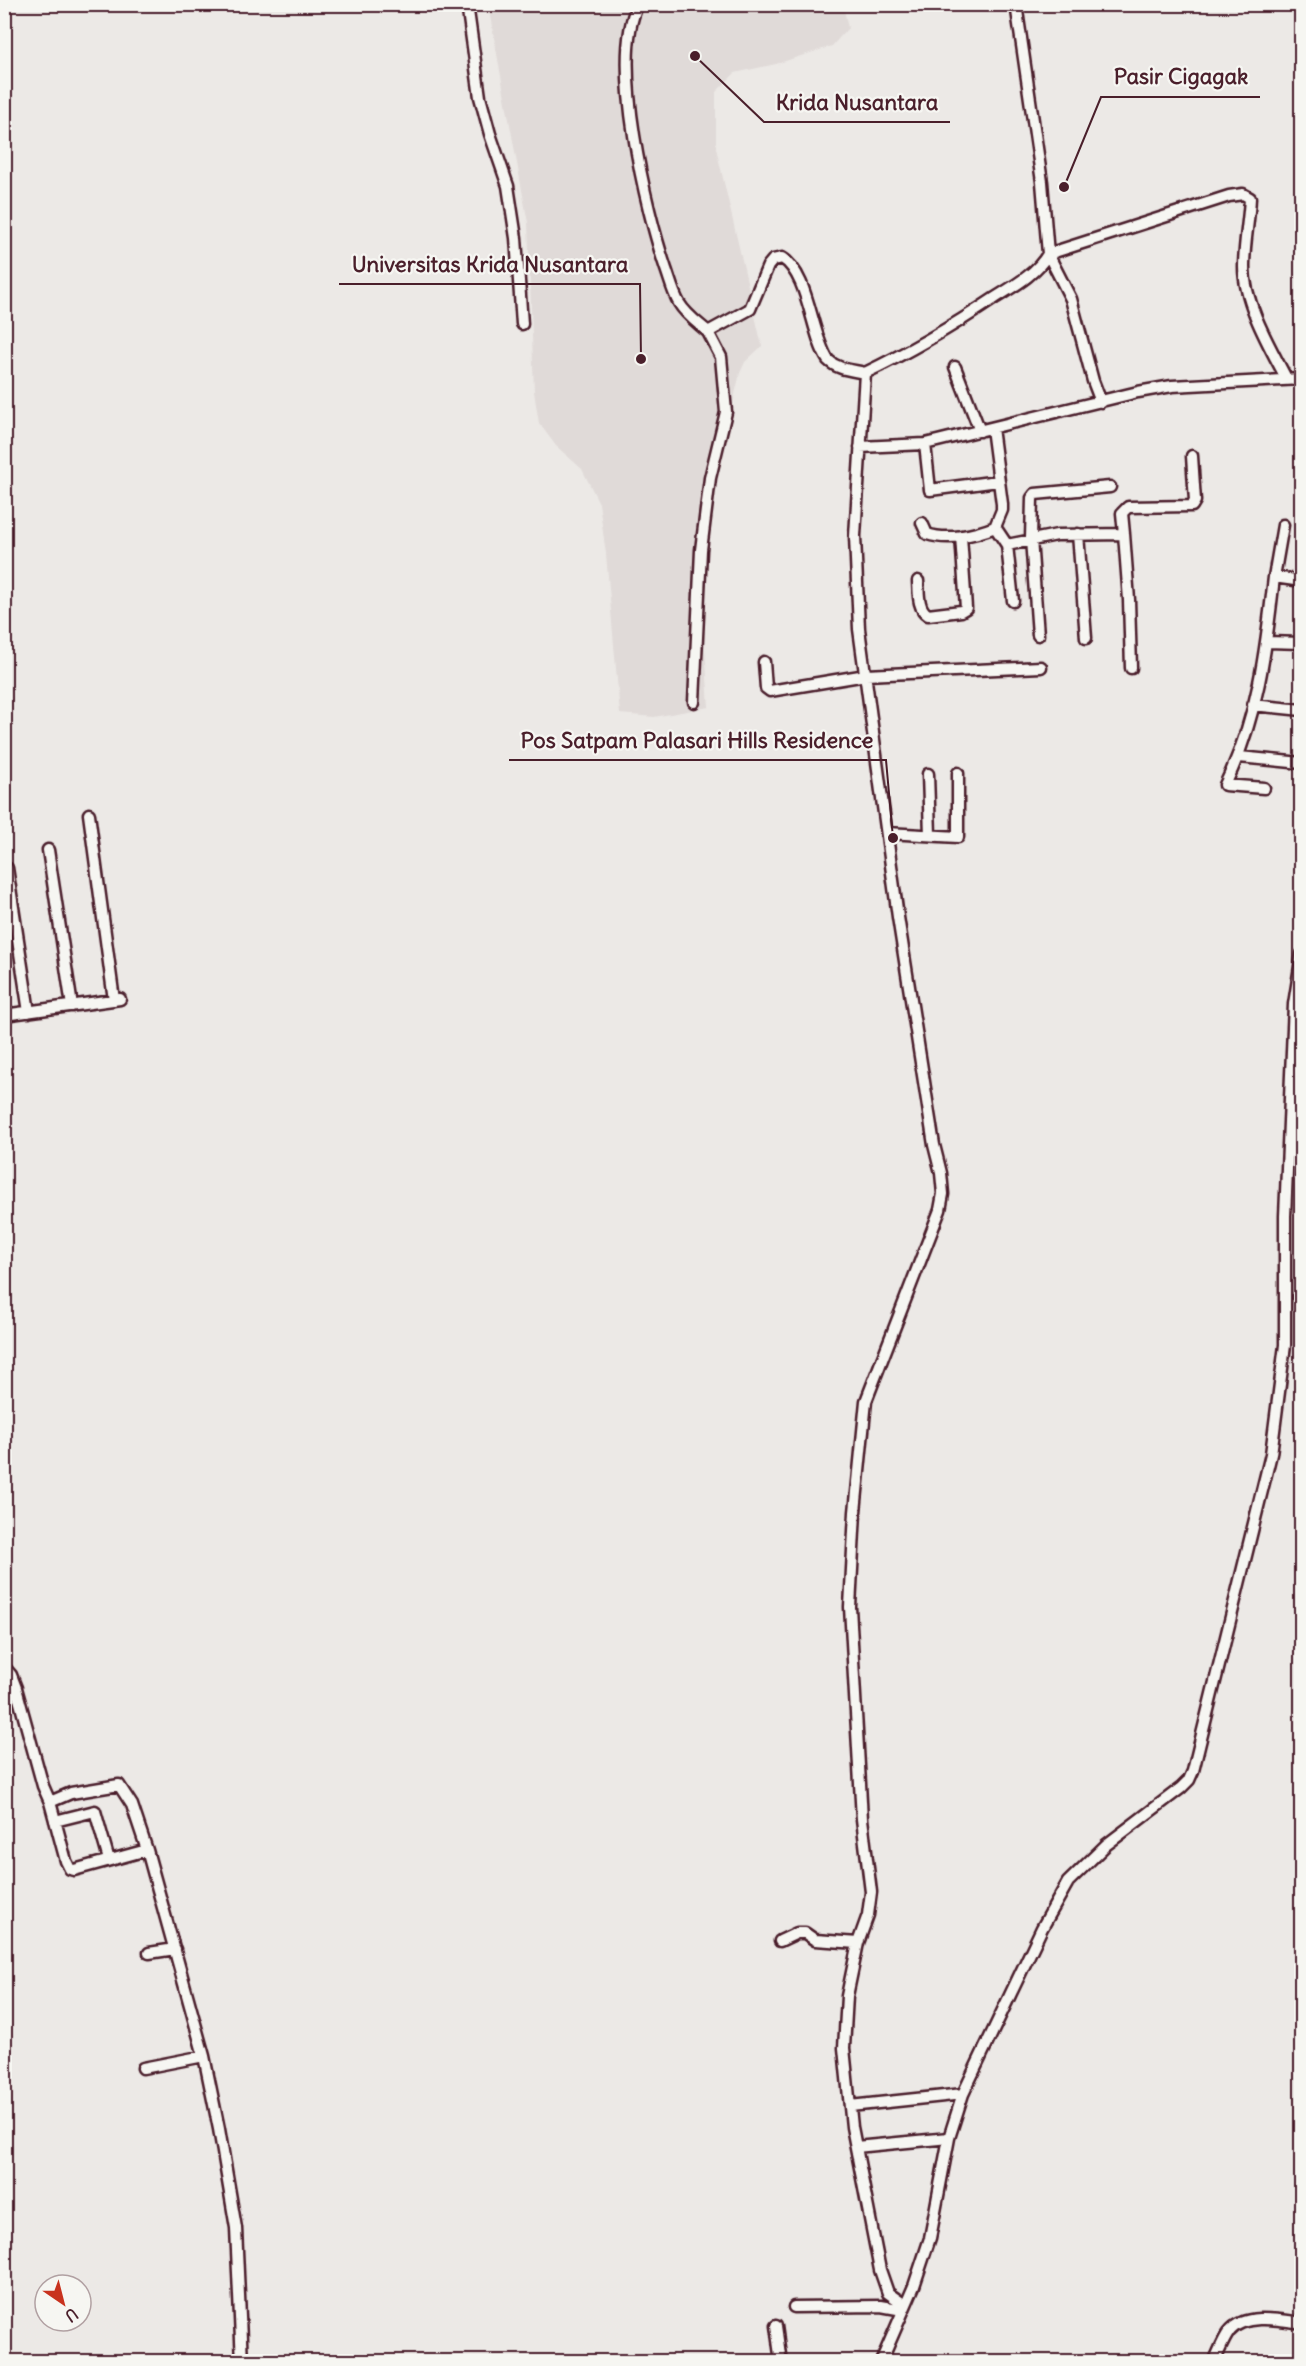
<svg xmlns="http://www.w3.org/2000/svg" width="1306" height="2366" font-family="Delius,sans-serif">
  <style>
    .built { fill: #e0dad8 }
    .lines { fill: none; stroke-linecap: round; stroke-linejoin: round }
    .street-casing { stroke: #4a1f2b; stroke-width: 15 }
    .street { stroke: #f6f6f2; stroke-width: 10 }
    .leader { fill: none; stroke: #4a1f2b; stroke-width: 2 }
    .callout-dot { fill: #4a1f2b; stroke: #f6f6f2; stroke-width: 2 }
    .callout-label { font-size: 22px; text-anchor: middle; font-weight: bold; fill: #4a1f2b; stroke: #f6f6f2; stroke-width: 4.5; stroke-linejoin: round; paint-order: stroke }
  </style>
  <rect width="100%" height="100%" fill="#ece9e6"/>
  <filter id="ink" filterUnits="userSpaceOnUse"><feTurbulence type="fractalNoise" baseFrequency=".0167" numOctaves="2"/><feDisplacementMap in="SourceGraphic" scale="12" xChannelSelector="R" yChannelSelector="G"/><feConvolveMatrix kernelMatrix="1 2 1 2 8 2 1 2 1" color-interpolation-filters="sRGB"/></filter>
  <g filter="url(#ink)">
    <path class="built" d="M 488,5 L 843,5 L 848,28 L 832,46 L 776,64 L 735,73 L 716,92 L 716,148 L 762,346 L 745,362 L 740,373 L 718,466 L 708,546 L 703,619 L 709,707 L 654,717 L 620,714 L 606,554 L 599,503 L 582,469 L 556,446 L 539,423 L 534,392 L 528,223 Z"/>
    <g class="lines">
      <g class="street-casing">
        <path id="street" d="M 467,4 L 480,97 L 490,134 L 508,186 L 516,238 L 522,324
          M 638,4 C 610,60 646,210 666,269 C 670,280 673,293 679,303 C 686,315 698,323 708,332
          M 1016,4 L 1042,182 L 1048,254 L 1071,299 L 1093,381 L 1101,402
          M 955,367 L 980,431
          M 925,444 L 930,490 L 998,481
          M 860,447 L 925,444 L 1138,392 L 1172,386 L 1302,379
          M 922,523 L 927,534 C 948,541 975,535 995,527 L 1002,510 L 1002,504 L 992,428
          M 995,527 L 1007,545 L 1057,535 L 1124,534 L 1122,513 L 1128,507 L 1192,506 L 1195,501 L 1192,456
          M 1078,534 L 1086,638
          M 1124,534 L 1129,600 L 1131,668
          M 1007,545 L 1013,601
          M 1274,577 L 1283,525
          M 918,581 C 919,592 917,608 928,615 L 961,611 L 966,608 L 961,536
          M 1038,635 L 1031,539 L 1032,498 L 1035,494 L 1110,487
          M 1267,642 L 1302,643
          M 764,662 L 766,688 L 770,691 L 866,675 L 1041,667
          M 694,702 L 701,550 L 710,478 L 726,412 L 721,357 L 708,332 L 750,309 L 768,266 L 773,260 L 782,258 C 809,274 811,335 828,360 C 838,370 852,370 865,373
          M 1253,705 L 1302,710
          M 1239,757 L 1302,763
          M 928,774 L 930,835
          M 1264,788 L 1225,785 C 1258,717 1266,651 1274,577 L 1302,581
          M 89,814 L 114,1000
          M 887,833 L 958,837 L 958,773
          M 48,850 L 72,1006
          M 7,868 L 29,1012
          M 4,1015 L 120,999
          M 4,1667 L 11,1675 L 16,1688 L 43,1786 L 50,1802 L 71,1793 L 119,1785 L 132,1805 L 147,1850 L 204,2056 L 219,2129 L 236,2228 L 242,2362
          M 50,1802 L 66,1861 L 70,1869 L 74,1870 L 147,1850
          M 55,1821 L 95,1811 L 109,1860
          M 780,1941 L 797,1933 L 805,1933 L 815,1940 L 858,1943
          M 149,1953 L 175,1949
          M 143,2068 L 204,2056
          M 850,2106 L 963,2094
          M 856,2147 L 949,2138
          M 905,2305 L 888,2293 L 880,2270 L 852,2127 L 844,2048 L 847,1996 L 858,1943 L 868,1915 L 871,1892 L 862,1819 L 850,1607 L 855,1512 L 866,1401 L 940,1210 L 943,1194 L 941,1173 L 934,1145 L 898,917 L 859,629 L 855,536 L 865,373 C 911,351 953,326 995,298 C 1014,286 1036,274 1048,254 L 1229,196 L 1243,194 L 1250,198 C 1249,220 1244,244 1244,267 C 1244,303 1270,347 1286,378
          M 794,2307 L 881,2306 L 903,2310
          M 776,2326 L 781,2362
          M 881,2362 L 914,2286 L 930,2238 L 949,2138 L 963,2094 L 1042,1928 L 1068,1882 L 1106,1845 L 1181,1788 L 1189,1780 L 1193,1771 L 1271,1454 L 1285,1345 L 1285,1216 L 1294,1004 L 1302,954
          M 1214,2362 C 1219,2352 1223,2340 1229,2332 C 1244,2312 1281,2320 1302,2323"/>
      </g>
      <use href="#street" class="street"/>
    </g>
  </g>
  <path class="leader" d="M1064 187L1101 97H1260M695 56L764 122H950M641 359L640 284H339M893 838L886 760H509"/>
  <g class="callout-dot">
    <circle cx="1064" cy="187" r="6"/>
    <circle cx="695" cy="56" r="6"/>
    <circle cx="641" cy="359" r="6"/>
    <circle cx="893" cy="838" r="6"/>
  </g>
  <g class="callout-label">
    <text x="1181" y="84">Pasir Cigagak</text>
    <text x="857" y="110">Krida Nusantara</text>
    <text x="490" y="272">Universitas Krida Nusantara</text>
    <text x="697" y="748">Pos Satpam Palasari Hills Residence</text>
  </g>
  <rect width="1306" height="2366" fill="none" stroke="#f6f6f2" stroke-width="24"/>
  <rect x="12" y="12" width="1282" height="2342" fill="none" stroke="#4a1f2b" stroke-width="2" filter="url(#ink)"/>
  <g transform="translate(63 2303) rotate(145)"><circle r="28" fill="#f6f6f2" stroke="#b1a0a2" stroke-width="1.5"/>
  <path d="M0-4.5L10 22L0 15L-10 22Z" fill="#c8321e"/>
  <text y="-9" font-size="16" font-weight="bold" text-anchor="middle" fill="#4a1f2b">U</text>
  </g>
</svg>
